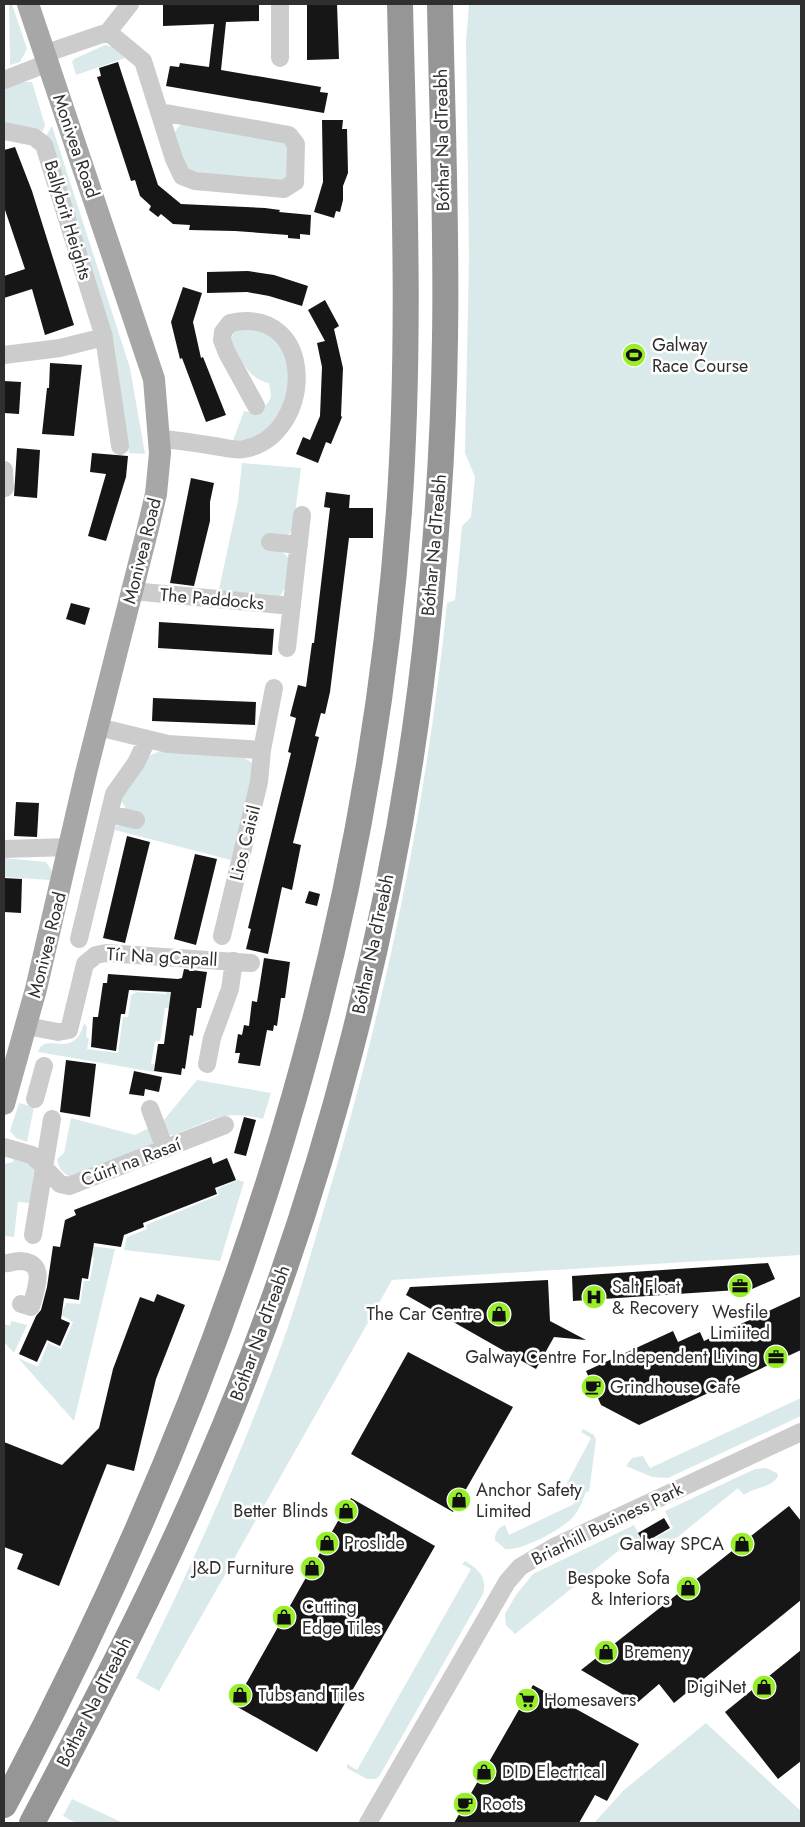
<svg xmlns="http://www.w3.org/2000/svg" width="805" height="1827" font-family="Jost,sans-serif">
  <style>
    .green { fill: #daeaea }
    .building { fill: #161616 }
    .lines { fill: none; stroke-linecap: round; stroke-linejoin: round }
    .minor { stroke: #ccc; stroke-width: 18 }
    .major { stroke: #a7a7a7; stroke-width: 22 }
    .highway { stroke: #969696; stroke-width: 26 }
    .labels { text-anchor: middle; stroke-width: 5; stroke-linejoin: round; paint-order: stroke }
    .street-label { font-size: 18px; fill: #2f2f2f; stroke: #fff }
    .poi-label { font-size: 18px; fill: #2f2f2f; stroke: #fff; text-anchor: start }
  </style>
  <rect width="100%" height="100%" fill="#fff"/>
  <path class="green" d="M 9,4 L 12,4 L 27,49 L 20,62 L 10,65 Z
    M 469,4 L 801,4 L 801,1255 L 392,1280 L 159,1691 L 136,1678 C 187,1577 233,1473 273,1368 C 293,1317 308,1264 323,1212 C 384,1013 426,810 447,603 L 455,600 L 462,526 L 471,517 L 475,477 L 465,453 L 469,257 L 466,42 Z
    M 105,45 L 113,47 L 125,58 L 76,75 L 72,62 L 74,59 Z
    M 22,82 L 32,82 L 45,125 L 43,131 L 4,124 L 4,85 Z
    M 185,122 L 283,138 L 289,144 L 286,182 L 195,175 L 186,171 L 175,132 L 178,127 Z
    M 52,126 L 130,368 L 145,454 L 129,453 L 114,341 L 52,145 L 46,136 Z
    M 249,328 L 276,337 C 280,345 285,353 287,362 C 298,397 271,442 233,441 L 244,411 C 255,415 268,407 271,396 L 269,383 C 247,378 241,360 230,341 L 235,330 Z
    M 242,463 L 301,468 L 293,529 L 288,535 L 268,535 L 267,550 L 281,551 L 289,558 L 287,585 L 280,596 L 218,594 L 238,501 Z
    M 160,751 L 243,757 L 251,762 L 254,771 L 231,860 L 115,830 L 116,826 L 121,825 L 141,828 L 143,815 L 127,810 L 120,799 L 149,756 Z
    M 4,858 L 46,862 L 52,871 L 50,880 L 4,877 Z
    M 167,991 L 172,992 L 172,998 L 170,999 L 169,1008 L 165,1008 L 160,1041 L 155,1041 L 151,1064 L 155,1064 L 154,1072 L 38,1052 C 45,1030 74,1062 84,1023 L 87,1027 L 86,1037 L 89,1038 L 87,1049 L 118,1053 L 123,1017 L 128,1017 L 131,995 L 137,992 L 166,994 Z
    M 197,1080 L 271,1093 L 263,1119 C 221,1109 211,1121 174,1135 L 167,1135 L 163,1121 Z
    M 19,1103 L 34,1107 L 27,1142 L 16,1138 L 10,1131 Z
    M 71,1118 L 135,1135 L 151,1127 L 155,1143 L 72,1177 C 63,1175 58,1167 57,1159 L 64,1153 Z
    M 14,1157 L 28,1161 L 34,1171 L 30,1203 L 18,1202 L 14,1237 L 4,1236 L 4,1164 L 13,1162 Z
    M 238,1180 L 244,1182 L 220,1261 L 124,1250 L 127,1237 L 147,1229 L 146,1225 L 219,1195 L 217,1189 Z
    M 81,1245 L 115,1249 L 74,1421 L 18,1358 L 38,1367 L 48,1343 L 61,1349 L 73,1322 L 61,1315 L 66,1303 L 80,1304 L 84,1281 L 90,1281 L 94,1257 L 80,1253 Z
    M 11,1321 L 27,1325 L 14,1353 L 4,1342 L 4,1324 L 10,1326 Z
    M 801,1398 L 801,1416 L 668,1478 L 652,1477 L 626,1466 L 632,1458 L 643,1456 L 650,1468 Z
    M 583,1429 L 594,1435 L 596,1440 L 589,1492 L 586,1491 C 583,1500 580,1508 574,1516 C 563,1529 522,1551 505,1549 L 495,1540 C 495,1533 498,1527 505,1525 L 509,1535 L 574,1504 L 567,1483 L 591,1438 L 581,1432 Z
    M 766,1468 L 777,1473 L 778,1476 C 772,1488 754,1487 744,1495 L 738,1488 L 658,1553 L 650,1542 L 636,1551 L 628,1543 L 515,1634 L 506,1625 L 505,1614 L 516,1595 L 533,1574 L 634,1525 L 644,1544 L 673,1528 L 665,1511 L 755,1469 Z
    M 465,1561 C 477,1568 488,1577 483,1594 L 380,1775 L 376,1779 L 367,1779 L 347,1768 L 347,1764 L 357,1770 L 471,1569 L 462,1564 Z
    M 706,1723 L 801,1811 L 801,1823 L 594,1823 L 624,1790 Z
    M 72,1799 L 119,1821 L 121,1823 L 76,1823 L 63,1816 Z"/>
  <path class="building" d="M 163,4 L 259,4 L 259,21 L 226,22 L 221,70 L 321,87 L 320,92 L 328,93 L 324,113 L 166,86 L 170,66 L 179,67 L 180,63 L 209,67 L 214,24 L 163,26 Z
    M 307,4 L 337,4 L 339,59 L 307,60 Z
    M 118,62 L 158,185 L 181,204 L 265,208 L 280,210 L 279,212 L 311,215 L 310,235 L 300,234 L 300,239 L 288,238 L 288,235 L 235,231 L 189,230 L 190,225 L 173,224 L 161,214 L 158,217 L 149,210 L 151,206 L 140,196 L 135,180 L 131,181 L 97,77 L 101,76 L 99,68 Z
    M 322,120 L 343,120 L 342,129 L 347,129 L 348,173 L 343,186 L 343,200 L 340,212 L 336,211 L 334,218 L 314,212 L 323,182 Z
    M 15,147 L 32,191 L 74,325 L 45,335 L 32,289 L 4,298 L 4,276 L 25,269 L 4,207 L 4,150 Z
    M 248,271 L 274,275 L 308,286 L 302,306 L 269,296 L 247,292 L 207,293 L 207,272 Z
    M 183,287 L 202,293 L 193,322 L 201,358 L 203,357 L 226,415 L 206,422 L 182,358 L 180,359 L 171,322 Z
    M 325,300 L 339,326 L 334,329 L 343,368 L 341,416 L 342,417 L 331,444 L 326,442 L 318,463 L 296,454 L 303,437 L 310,440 L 320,416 L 322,367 L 317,343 L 325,341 L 308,310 Z
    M 50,363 L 82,365 L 74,436 L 42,434 L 47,388 L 49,388 Z
    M 4,381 L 21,382 L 19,414 L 4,413 Z
    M 17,448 L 40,450 L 37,498 L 14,496 Z
    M 92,453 L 128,456 L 126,477 L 106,541 L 88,536 L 106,474 L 90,472 Z
    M 191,478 L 214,483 L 210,502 L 210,521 L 194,586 L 170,583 Z
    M 326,492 L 350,495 L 349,508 L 373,508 L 373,538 L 349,538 L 330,692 L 325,714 L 321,713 L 315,736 L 319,737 L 293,843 L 301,845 L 292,890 L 282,887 L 268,954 L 246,949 L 251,929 L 248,928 L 291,753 L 288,752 L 296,718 L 290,716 L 298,685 L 306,687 L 312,643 L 314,643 L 330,508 L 324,507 Z
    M 71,603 L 90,608 L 85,625 L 66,619 Z
    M 159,622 L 274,629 L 272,655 L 158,648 Z
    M 153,698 L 256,702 L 255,725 L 152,721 Z
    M 16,802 L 39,803 L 37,837 L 14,836 Z
    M 127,836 L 150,842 L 125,943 L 103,938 Z
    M 195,854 L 217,859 L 196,945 L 174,939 Z
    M 4,878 L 22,879 L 21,913 L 4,912 Z
    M 309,891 L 320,894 L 317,906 L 305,903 Z
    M 264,958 L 290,962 L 285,998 L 281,998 L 277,1026 L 274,1025 L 273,1031 L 267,1030 L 260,1066 L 238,1063 L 240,1053 L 235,1053 L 238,1034 L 242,1035 L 244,1025 L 249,1026 L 252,1001 L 257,1002 Z
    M 184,969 L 207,972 L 201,1008 L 197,1008 L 193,1036 L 190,1035 L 185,1069 L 182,1068 L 181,1075 L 154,1071 L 158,1044 L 164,1044 L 171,992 L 129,990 L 125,1014 L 121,1014 L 116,1051 L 91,1047 L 93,1017 L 98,1017 L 103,983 L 107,983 L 108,974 L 178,979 L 182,978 Z
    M 66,1060 L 96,1064 L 90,1117 L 60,1112 Z
    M 134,1071 L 162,1077 L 159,1092 L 145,1089 L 144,1096 L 129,1094 Z
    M 244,1117 L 256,1120 L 246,1156 L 234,1153 Z
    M 211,1157 L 213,1164 L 227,1158 L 236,1180 L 215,1188 L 217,1194 L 143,1223 L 144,1227 L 124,1235 L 121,1247 L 94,1243 L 88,1279 L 82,1278 L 79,1300 L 64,1298 L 61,1319 L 70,1323 L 60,1346 L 47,1340 L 37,1362 L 19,1354 L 36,1316 L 41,1310 L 47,1287 L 53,1246 L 60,1247 L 65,1220 L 76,1215 L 74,1210 Z
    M 768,1263 L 775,1279 L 752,1289 L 573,1301 L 572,1276 Z
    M 548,1280 L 550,1321 L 586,1340 L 554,1337 L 536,1369 L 406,1295 L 410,1287 Z
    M 157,1294 L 185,1305 L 156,1379 L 134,1471 L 107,1464 L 59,1586 L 17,1569 L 23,1554 L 4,1547 L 4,1442 L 62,1465 L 99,1428 L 113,1369 L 140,1297 L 154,1302 Z
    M 801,1296 L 801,1350 L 639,1425 L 601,1405 L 586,1371 L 673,1331 L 678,1342 L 700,1332 L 704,1341 Z
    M 408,1352 L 513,1407 L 453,1512 L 351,1454 Z
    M 351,1498 L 435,1546 L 317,1752 L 234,1705 Z
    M 789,1506 L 801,1521 L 801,1600 L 674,1703 L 659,1684 L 637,1703 L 581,1670 Z
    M 664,1518 L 670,1528 L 644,1543 L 638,1533 Z
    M 801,1650 L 801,1761 L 778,1779 L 725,1712 Z
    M 533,1685 L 639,1744 L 607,1801 L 595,1795 L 579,1823 L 454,1823 Z"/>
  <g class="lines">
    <path class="minor" d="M 280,4 L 280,58
      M 108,32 L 143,61 L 174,159 L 182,176 L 195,181 L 284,189 L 295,182 L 296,144 L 289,135 L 160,112
      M 44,54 L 108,32 L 130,4
      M 4,80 L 48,63
      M 4,131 L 34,137 L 44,145 L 104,337 L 120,446
      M 4,355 L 60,348 L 104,337
      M 160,439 C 178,440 196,443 214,446 C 223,447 234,451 244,449 C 315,436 318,304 230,323 L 223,332 L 222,340 L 227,353 L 256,406
      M 4,470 L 5,488
      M 270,542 L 299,545
      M 132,591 L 292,606
      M 287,648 L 302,515
      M 98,727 L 168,744 L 262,750
      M 110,814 L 136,820
      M 4,849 L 70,847
      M 222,936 L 259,782 L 262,750 L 274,688
      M 79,939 L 114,794 L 136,763 L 147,740
      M 27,1026 L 58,1032 L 69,1030 L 85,964 L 96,955 L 106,953 L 251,963
      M 207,1064 L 212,1038 L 230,989 L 234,961
      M 35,1099 L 44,1066
      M 150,1109 L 165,1149
      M 4,1147 L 32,1155 L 60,1184 L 69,1186 L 225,1125
      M 33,1235 L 52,1119
      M 4,1263 C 9,1264 13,1261 19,1261 C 48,1262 36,1288 31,1307 L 21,1304
      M 368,1823 L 507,1582 L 520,1567 L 554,1547 L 801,1432"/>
    <path class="major" d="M 4,1104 L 36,989 L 86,773 L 148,528 L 156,494 L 160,453 L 154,379 L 28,4"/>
    <path class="highway" d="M 4,1805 C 219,1400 366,971 399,511 C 411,342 404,173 400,4
      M 32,1823 C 94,1706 156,1587 208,1465 C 323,1201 401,899 429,612 C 438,520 444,428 445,337 C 447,226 442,115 440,4"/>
  </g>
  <defs>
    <g id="stadium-disc" transform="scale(1.25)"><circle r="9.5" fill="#98ef29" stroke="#fff"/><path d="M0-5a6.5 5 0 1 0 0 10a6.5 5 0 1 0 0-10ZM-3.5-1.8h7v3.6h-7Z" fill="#111"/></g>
    <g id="office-disc" transform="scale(1.25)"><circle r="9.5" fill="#98ef29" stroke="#fff"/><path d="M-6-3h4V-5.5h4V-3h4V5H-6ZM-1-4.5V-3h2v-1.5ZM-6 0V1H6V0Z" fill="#111"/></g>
    <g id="hospital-disc" transform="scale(1.25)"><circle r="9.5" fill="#98ef29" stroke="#fff"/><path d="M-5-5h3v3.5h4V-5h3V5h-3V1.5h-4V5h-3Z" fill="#111"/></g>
    <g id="shop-disc" transform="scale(1.25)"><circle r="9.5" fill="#98ef29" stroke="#fff"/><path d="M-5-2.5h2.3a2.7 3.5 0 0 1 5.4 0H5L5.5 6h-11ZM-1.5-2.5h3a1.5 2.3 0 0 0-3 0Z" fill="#111"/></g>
    <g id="cafe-disc" transform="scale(1.25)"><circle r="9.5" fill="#98ef29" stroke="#fff"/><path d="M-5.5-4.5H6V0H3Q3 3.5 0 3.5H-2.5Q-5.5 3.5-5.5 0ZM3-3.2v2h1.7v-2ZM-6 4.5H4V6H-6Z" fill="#111"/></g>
    <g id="supermarket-disc" transform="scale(1.25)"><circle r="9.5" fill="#98ef29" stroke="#fff"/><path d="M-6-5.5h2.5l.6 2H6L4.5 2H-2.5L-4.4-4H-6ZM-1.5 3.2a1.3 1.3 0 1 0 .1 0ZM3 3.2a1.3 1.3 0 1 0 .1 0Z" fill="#111"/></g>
  </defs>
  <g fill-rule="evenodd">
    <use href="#stadium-disc" x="634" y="355"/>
    <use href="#office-disc" x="740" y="1286"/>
    <use href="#hospital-disc" x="594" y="1297"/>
    <use href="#shop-disc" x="499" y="1314"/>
    <use href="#office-disc" x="776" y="1357"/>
    <use href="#cafe-disc" x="593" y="1387"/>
    <use href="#shop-disc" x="459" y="1500"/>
    <use href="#shop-disc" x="346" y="1511"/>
    <use href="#shop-disc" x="327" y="1543"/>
    <use href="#shop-disc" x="742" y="1544"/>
    <use href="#shop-disc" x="312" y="1568"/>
    <use href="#shop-disc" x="688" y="1588"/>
    <use href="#shop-disc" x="284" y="1617"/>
    <use href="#shop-disc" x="606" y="1652"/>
    <use href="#shop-disc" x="764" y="1687"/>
    <use href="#shop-disc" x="240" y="1695"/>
    <use href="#supermarket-disc" x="527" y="1700"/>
    <use href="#shop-disc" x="484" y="1772"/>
    <use href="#cafe-disc" x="465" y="1804"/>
  </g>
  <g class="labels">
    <g class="street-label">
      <text transform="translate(442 140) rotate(-91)" y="6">Bóthar Na dTreabh</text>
      <text transform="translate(76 146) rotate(71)" y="6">Monivea Road</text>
      <text transform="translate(68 220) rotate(73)" y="6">Ballybrit Heights</text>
      <text transform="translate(434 545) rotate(-85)" y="6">Bóthar Na dTreabh</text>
      <text transform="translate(142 551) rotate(-76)" y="6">Monivea Road</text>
      <text transform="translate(212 599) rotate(5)" y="6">The Paddocks</text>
      <text transform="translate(245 843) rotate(-76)" y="6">Lios Caisil</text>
      <text transform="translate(373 944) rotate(-78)" y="6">Bóthar Na dTreabh</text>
      <text transform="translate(47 945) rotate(-76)" y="6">Monivea Road</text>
      <text transform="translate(162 957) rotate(3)" y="6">Tír Na gCapall</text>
      <text transform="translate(131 1162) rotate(-21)" y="6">Cúirt na Rasaí</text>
      <text transform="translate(260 1333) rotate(-70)" y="6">Bóthar Na dTreabh</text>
      <text transform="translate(607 1524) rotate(-26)" y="6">Briarhill Business Park</text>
      <text transform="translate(94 1702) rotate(-63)" y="6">Bóthar Na dTreabh</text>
    </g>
    <g class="poi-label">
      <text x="652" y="351">Galway<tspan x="652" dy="21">Race Course</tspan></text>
      <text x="612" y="1293">Salt Float<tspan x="612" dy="21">&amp; Recovery</tspan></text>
      <text x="740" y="1318" text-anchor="middle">Wesfile<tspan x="740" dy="21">Limiited</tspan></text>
      <text x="482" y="1320" text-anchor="end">The Car Centre</text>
      <text x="758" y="1363" text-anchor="end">Galway Centre For Independent Living</text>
      <text x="610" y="1393">Grindhouse Cafe</text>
      <text x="476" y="1496">Anchor Safety<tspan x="476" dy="21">Limited</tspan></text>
      <text x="328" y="1517" text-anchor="end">Better Blinds</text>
      <text x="344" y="1549">Proslide</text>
      <text x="724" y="1550" text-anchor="end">Galway SPCA</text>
      <text x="294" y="1574" text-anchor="end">J&amp;D Furniture</text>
      <text x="670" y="1584" text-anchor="end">Bespoke Sofa<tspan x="670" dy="21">&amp; Interiors</tspan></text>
      <text x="302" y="1613">Cutting<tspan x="302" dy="21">Edge Tiles</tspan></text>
      <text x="624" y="1658">Bremeny</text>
      <text x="746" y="1693" text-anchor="end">DigiNet</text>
      <text x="258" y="1701">Tubs and Tiles</text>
      <text x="544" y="1706">Homesavers</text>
      <text x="502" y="1778">DID Electrical</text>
      <text x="482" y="1810">Roots</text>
    </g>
  </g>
  <rect width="805" height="1827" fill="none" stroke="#2f2f2f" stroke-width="10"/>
</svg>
